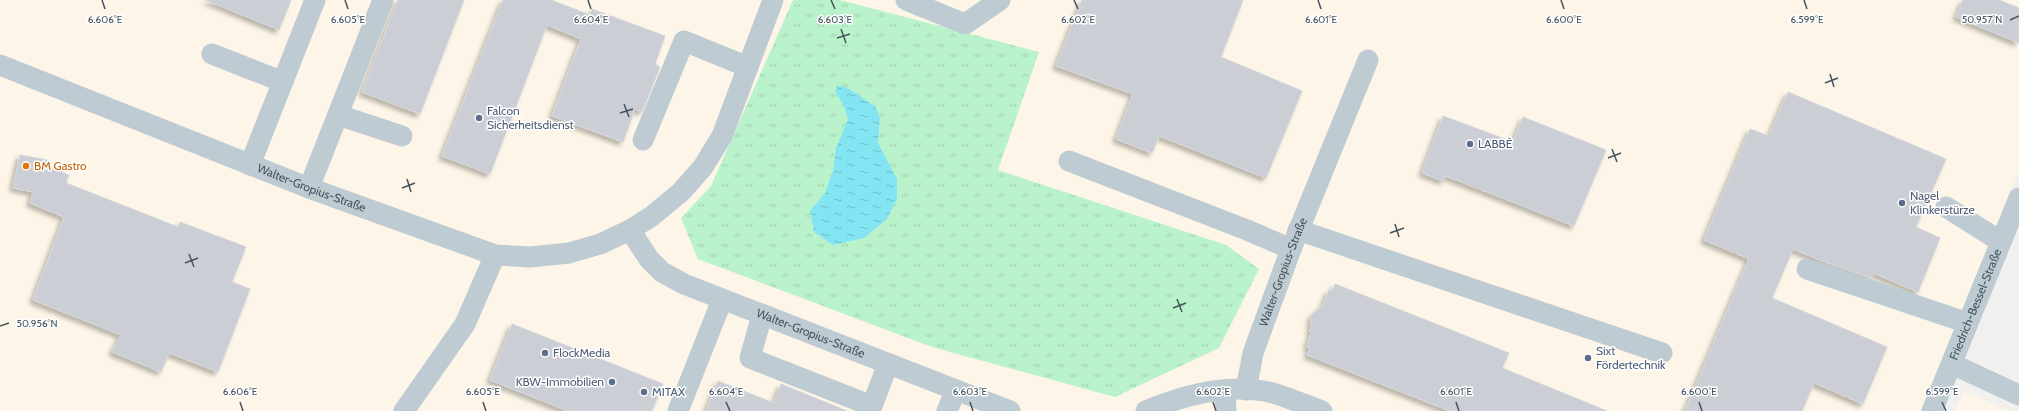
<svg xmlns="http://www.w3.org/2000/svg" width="2019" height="411" font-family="Cabin,sans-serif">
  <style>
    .commercial { fill: #fdf5e7 }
    .grass { fill: url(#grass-tufts) }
    .water { fill: url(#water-ripples) }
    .building { fill: #cbced4; stroke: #d2d6db; filter: url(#shadow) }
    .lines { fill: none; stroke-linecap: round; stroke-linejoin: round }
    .minor { stroke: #becbd2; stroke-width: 21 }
    .ticks { fill: none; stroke: #46545e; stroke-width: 1.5 }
    .service-dot { fill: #5c6f8a; stroke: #fff; stroke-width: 1.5 }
    .food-dot { fill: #e8710a; stroke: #fff; stroke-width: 1.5 }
    .labels { text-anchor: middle; stroke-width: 3; stroke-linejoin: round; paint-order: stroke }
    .service-label { font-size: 12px; fill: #4e5e75; stroke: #fff; text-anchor: start }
    .food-label { font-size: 12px; fill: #c56008; stroke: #fff; text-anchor: start }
    .street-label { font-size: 12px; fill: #46545e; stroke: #fff }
    .ticks-label { font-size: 10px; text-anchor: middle; fill: #46545e; stroke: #fff; stroke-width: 3; stroke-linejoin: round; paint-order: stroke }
  </style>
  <defs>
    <pattern id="grass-tufts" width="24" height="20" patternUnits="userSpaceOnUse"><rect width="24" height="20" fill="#baf2cb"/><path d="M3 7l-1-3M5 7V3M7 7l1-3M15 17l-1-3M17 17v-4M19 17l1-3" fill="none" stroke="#a1d1b1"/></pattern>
    <pattern id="water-ripples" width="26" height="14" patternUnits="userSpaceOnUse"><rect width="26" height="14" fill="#84e5f2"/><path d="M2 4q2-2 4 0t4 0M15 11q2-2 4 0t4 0" fill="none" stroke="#6ebcc7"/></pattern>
    <filter id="shadow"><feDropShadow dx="-3.5" dy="3.5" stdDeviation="2" flood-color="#0004"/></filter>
  </defs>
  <rect width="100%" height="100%" fill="#f2efef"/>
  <path class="commercial" d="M 0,0 L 2019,0 L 2019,171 L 1921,411 L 0,411 Z
    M 1964,391 L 2010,411 L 1954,411 Z"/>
  <path class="grass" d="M 793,0 L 840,0 L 1039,52 L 998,170 L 1226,245 L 1259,269 L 1219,348 L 1115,397 L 932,347 L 698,259 L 681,218 L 711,186 Z"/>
  <path class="water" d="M 837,86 L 846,87 L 875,106 L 880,117 L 878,143 L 897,179 L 897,199 L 887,219 L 864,238 L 833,245 L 814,232 L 810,211 L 825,193 L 833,171 L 836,148 L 848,119 L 844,106 L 835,91 Z"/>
  <path class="building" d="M 206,0 L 291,0 L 279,30 Z
    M 398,0 L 464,0 L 420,114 L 362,92 Z
    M 503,0 L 551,0 L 590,15 L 592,9 L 665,36 L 655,64 L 660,67 L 642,112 L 635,109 L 623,142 L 552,116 L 581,39 L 547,25 L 490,174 L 442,156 Z
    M 1082,0 L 1243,0 L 1221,57 L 1302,91 L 1266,178 L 1159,136 L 1152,153 L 1116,139 L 1133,94 L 1056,66 Z
    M 1963,0 L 1999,0 L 2019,8 L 2019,43 L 1956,17 Z
    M 1788,92 L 1946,159 L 1916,227 L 1940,238 L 1918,292 L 1873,273 L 1871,278 L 1822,261 L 1793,249 L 1772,298 L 1887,347 L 1863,404 L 1814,383 L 1802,411 L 1685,411 L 1749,259 L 1704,240 L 1750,129 L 1769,136 Z
    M 1443,116 L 1513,142 L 1523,117 L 1606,150 L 1574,226 L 1446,176 L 1443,181 L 1422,173 Z
    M 20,155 L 47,160 L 46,166 L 69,175 L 66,183 L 178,227 L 180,222 L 246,247 L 232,282 L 250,289 L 218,372 L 169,353 L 161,372 L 112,352 L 121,335 L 33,300 L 64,217 L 30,203 L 33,192 L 13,188 Z
    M 1335,284 L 1509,353 L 1502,368 L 1607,411 L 1450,411 L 1307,355 L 1310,349 L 1307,347 L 1311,333 L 1310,331 L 1311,327 L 1311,316 L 1323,305 L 1329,290 L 1333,291 Z
    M 512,324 L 663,384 L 652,411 L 568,411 L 490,380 Z
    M 718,381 L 774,403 L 781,384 L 847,411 L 706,411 Z"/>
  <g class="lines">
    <g class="minor">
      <path d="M 906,0 L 965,24 L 1000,0"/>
      <path d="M 212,54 L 283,82"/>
      <path id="s1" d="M 0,65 L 309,188 L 495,255 L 530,257 L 569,253 L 600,244 L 630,230 L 652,216 L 681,192 L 703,167 L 722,136 L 773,0"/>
      <path d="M 338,115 L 402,136"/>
      <path d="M 643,140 L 684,41 L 748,67"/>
      <path d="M 1069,161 L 1247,230 L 1291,249"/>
      <path d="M 250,165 L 315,0"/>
      <path d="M 309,188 L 383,0"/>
      <path d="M 1946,207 L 2000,241"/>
      <path id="s2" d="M 630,230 L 649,259 L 662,272 L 684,284 L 1010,411"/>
      <path d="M 1298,230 L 1662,353"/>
      <path d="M 1807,269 L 1968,323"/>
      <path d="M 762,315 L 750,358 L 872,406 L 888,364"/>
      <path d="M 1952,364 L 2019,395"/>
      <path d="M 1225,390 L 1226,411"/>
      <path id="s3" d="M 1246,390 L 1253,353 L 1291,249 L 1368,60"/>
      <path d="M 404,411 L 465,324 L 495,255"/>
      <path d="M 678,411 L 722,300"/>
      <path d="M 947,411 L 956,390"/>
      <path d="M 1146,411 C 1183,395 1232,382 1273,393 C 1289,398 1306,405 1322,411"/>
      <path id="s4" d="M 1932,411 L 2019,198"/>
    </g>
  </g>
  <path class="ticks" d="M 102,0 L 105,9M 345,0 L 348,9M 588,0 L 591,9M 831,0 L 835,9M 1074,0 L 1078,9M 1318,0 L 1321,9M 1561,0 L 1564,9M 1804,0 L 1807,9M 2010,20 L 2019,16M 841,29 L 846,43M 837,38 L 850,34M 1830,74 L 1834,87M 1825,83 L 1838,78M 624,104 L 629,117M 620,113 L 633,109M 1612,149 L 1617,162M 1608,158 L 1621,153M 407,179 L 411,192M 402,188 L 415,183M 1395,224 L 1399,237M 1390,233 L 1404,228M 189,254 L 194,267M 185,263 L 198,258M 1177,299 L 1182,312M 1173,308 L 1186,303M 0,326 L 9,323M 240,402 L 243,411M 483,402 L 486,411M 726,402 L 730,411M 970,402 L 973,411M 1213,402 L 1216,411M 1456,402 L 1459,411M 1699,402 L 1702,411M 1942,402 L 1946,411"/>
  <g class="service-dot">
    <circle cx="479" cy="118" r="4"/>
    <circle cx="1470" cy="144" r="4"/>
    <circle cx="1902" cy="203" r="4"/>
    <circle cx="545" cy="353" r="4"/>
    <circle cx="1588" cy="358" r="4"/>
    <circle cx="612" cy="382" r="4"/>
    <circle cx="644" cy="392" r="4"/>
  </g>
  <circle class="food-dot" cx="26" cy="166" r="4"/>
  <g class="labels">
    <g class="service-label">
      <text x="487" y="115">Falcon<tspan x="487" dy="14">Sicherheitsdienst</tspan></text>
      <text x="1478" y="148">LABBÉ</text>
      <text x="1910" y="200">Nagel<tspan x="1910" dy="14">Klinkerstürze</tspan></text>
      <text x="1596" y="355">Sixt<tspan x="1596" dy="14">Fördertechnik</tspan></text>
      <text x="553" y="357">FlockMedia</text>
      <text x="604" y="386" text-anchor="end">KBW-Immobilien</text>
      <text x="652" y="396">MITAX</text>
    </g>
    <g class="food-label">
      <text x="34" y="170">BM Gastro</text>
    </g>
    <g class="street-label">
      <text dy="4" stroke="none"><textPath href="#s1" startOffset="335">Walter-Gropius-Straße</textPath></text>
      <text dy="4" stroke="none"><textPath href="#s3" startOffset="124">Walter-Gropius-Straße</textPath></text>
      <text dy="4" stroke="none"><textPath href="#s4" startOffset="115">Friedrich-Bessel-Straße</textPath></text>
      <text dy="4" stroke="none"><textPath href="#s2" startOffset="214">Walter-Gropius-Straße</textPath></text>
    </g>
  </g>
  <g class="ticks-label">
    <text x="105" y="23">6.606°E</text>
    <text x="348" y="23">6.605°E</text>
    <text x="591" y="23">6.604°E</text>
    <text x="835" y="23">6.603°E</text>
    <text x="1078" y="23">6.602°E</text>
    <text x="1321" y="23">6.601°E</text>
    <text x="1564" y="23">6.600°E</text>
    <text x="1807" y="23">6.599°E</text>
    <text x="1982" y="23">50.957°N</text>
    <text x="37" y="327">50.956°N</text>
    <text x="240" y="395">6.606°E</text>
    <text x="483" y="395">6.605°E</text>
    <text x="726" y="395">6.604°E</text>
    <text x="970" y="395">6.603°E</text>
    <text x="1213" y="395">6.602°E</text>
    <text x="1456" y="395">6.601°E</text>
    <text x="1699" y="395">6.600°E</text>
    <text x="1942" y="395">6.599°E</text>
  </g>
</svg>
